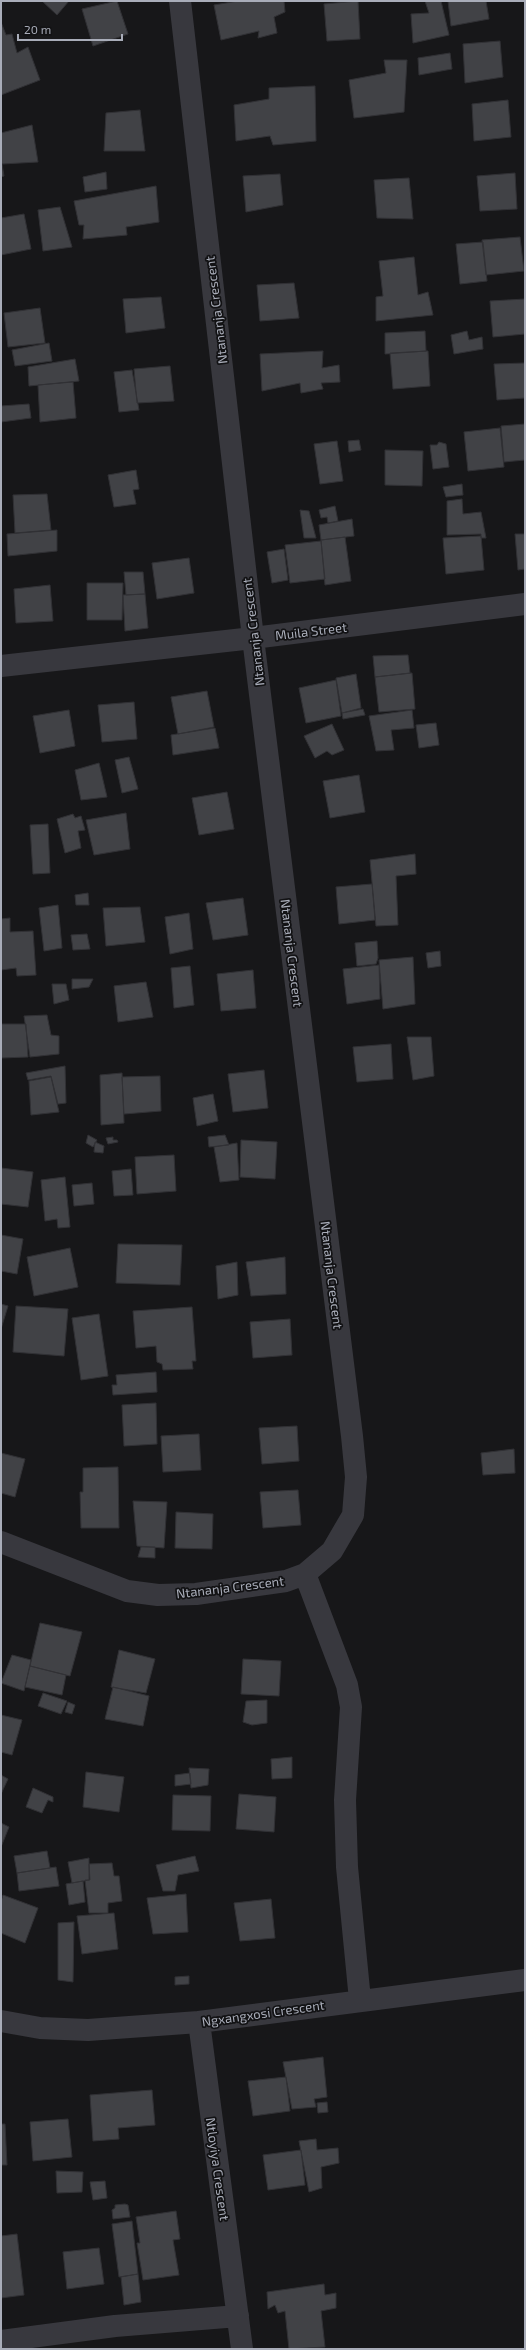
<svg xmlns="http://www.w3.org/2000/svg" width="526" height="2350" font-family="'Exo 2',sans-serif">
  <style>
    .building { fill: #414246; stroke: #313135 }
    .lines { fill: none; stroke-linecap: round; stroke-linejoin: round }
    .minor { stroke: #38383e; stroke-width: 22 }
    .labels { text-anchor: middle; stroke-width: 3.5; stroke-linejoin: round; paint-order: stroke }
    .street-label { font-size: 13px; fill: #a9adb9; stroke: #121214 }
  </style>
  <rect width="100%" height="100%" fill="#171719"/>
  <path class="building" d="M 42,1 L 69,1 L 57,15 Z
    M 117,1 L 128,34 L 93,46 L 82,9 Z
    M 238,1 L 284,1 L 285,12 L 274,17 L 277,33 L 258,38 L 259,31 L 221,40 L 214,5 Z
    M 358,1 L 360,39 L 327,41 L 324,4 Z
    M 425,1 L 441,1 L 449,35 L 413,43 L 411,14 L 429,13 Z
    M 448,1 L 486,1 L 489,19 L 451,26 Z
    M 1,22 L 6,35 L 12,34 L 17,53 L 28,47 L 40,80 L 1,95 Z
    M 500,41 L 503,77 L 465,83 L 463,44 Z
    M 450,53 L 452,69 L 419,75 L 418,58 Z
    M 384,60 L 407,60 L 404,112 L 354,118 L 349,80 L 386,73 Z
    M 315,86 L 316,141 L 273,145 L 270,136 L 236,141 L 234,105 L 269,99 L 269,88 Z
    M 508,100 L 511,137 L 474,141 L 472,104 Z
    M 140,110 L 145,151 L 104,151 L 106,113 Z
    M 32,125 L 38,162 L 2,164 L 4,176 L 1,177 L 1,133 Z
    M 106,172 L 107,189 L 85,192 L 83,177 Z
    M 515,173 L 517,209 L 480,211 L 477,176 Z
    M 280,174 L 283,205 L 246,212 L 243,176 Z
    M 409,178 L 413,219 L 377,218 L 374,180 Z
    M 156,186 L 159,222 L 126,227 L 127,235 L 83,239 L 84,225 L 79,225 L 74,201 Z
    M 60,207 L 72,247 L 43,251 L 38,210 Z
    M 24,214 L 31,249 L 1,255 L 1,218 Z
    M 520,237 L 524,271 L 486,275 L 482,240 Z
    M 483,242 L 487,281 L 460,284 L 456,244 Z
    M 414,257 L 418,295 L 428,292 L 433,315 L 376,321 L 376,297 L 383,296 L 379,261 Z
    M 294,283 L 299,318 L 260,321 L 257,285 Z
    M 161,297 L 165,328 L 126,333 L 123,299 Z
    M 525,299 L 525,334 L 493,337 L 490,301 Z
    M 40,308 L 45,343 L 8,347 L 4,313 Z
    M 425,331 L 426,351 L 385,354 L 385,333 Z
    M 467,331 L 469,340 L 482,337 L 483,349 L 454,354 L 451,335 Z
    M 49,343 L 52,361 L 15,366 L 12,350 Z
    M 323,351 L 322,368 L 339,365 L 340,382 L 321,383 L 323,389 L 301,393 L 300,383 L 262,391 L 260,354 Z
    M 428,351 L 430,386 L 393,389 L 390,353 Z
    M 75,359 L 79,381 L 29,386 L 28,367 Z
    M 525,363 L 525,398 L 497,400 L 494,364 Z
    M 170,366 L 174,401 L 137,403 L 134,369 Z
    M 132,370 L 139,410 L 119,412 L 114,372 Z
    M 73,382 L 76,418 L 40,422 L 38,385 Z
    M 29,404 L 31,418 L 1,422 L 1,406 Z
    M 525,424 L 525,460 L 504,462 L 501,426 Z
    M 500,428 L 504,467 L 468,471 L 464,432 Z
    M 359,440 L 361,450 L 349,452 L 348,441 Z
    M 337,441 L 343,481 L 320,484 L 314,444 Z
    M 439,442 L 446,444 L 449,467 L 433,469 L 430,445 L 437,445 Z
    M 385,450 L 423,451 L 422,486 L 385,485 Z
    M 136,470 L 139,489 L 133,490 L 136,504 L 114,507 L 108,475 Z
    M 462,484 L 463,495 L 446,497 L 443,487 Z
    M 47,494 L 51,530 L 15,533 L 13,495 Z
    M 462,499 L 463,514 L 481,512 L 486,538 L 481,538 L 481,534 L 447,535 L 447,501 Z
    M 335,506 L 338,521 L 328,523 L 327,517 L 321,518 L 319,510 Z
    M 300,510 L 309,511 L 316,538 L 304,538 Z
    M 352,519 L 354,536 L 321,540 L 319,525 Z
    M 57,530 L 57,551 L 8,556 L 7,534 Z
    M 515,534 L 525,534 L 525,569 L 518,570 Z
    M 481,536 L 484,570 L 446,574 L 443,538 Z
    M 345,537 L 351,581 L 325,585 L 321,540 Z
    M 321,541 L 325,579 L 290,583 L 285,545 Z
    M 284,549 L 288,580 L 272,583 L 267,552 Z
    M 189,558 L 194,593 L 157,599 L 152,563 Z
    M 124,572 L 143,572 L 145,594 L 126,595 Z
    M 87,583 L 123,583 L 122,620 L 87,620 Z
    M 50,585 L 53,621 L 16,623 L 14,589 Z
    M 145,594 L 148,628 L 125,631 L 123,595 Z
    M 408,655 L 410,673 L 375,677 L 373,656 Z
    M 412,673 L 415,709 L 379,712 L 375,677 Z
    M 356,674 L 361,708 L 342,713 L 336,678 Z
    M 336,680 L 341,716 L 306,723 L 299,688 Z
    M 207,691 L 214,727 L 178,734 L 171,697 Z
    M 134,702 L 137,739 L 102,742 L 98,705 Z
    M 363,709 L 365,715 L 343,719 L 342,713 Z
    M 69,710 L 75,746 L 40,753 L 33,716 Z
    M 412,710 L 414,728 L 391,730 L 394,750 L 376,751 L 369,716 Z
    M 436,723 L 439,745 L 419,748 L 416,725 Z
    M 332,724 L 344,750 L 332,755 L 327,751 L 315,758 L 304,736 Z
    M 215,728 L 219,748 L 173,755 L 171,735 Z
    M 129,757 L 138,789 L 122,793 L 115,760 Z
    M 99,763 L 107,797 L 81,800 L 75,770 Z
    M 359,775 L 365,812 L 330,818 L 323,781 Z
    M 227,792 L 234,829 L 199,835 L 192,798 Z
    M 126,813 L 130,849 L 94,855 L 86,820 Z
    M 73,814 L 75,818 L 81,816 L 85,830 L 78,831 L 81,848 L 65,853 L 57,819 Z
    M 48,824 L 50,873 L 33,874 L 30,825 Z
    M 415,854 L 416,874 L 396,876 L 398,925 L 376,926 L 370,860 Z
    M 372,884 L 375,920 L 339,924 L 336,887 Z
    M 88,893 L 89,905 L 76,905 L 75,895 Z
    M 243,898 L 248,935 L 213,940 L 206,903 Z
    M 58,905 L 62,948 L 44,951 L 39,908 Z
    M 140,907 L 145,942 L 106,946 L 103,908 Z
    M 189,913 L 193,949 L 170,954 L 165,917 Z
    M 10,918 L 10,932 L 33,931 L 36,975 L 17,976 L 16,968 L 1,970 L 1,919 Z
    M 87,934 L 90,949 L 73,950 L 71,935 Z
    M 377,941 L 378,958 L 376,964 L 357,966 L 355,943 Z
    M 440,951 L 441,966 L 428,968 L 426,953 Z
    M 413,957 L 415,1004 L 383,1009 L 379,960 Z
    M 379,965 L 380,999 L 347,1004 L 343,969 Z
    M 190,966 L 194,1005 L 174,1008 L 171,968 Z
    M 253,970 L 256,1008 L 221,1011 L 217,974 Z
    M 72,979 L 93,979 L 89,987 L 72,989 Z
    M 146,982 L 153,1017 L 118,1022 L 114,986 Z
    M 52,984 L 66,984 L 69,1000 L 54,1004 Z
    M 47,1015 L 51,1035 L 59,1036 L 59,1054 L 30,1057 L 24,1016 Z
    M 1,1024 L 26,1024 L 28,1057 L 1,1058 Z
    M 407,1037 L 431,1037 L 434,1076 L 413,1080 Z
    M 391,1044 L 393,1079 L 357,1082 L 353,1047 Z
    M 65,1066 L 66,1103 L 58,1104 L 51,1076 L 28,1080 L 26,1073 Z
    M 264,1070 L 268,1108 L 233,1112 L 228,1074 Z
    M 122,1073 L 124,1123 L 101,1125 L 100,1075 Z
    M 160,1076 L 161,1111 L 124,1114 L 122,1077 Z
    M 51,1077 L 59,1112 L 31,1115 L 29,1081 Z
    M 213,1094 L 218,1121 L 197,1126 L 193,1098 Z
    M 88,1135 L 97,1140 L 93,1147 L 86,1143 Z
    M 225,1135 L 229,1145 L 209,1147 L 208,1137 Z
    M 113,1137 L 113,1140 L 117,1140 L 118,1142 L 108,1144 L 106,1138 Z
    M 241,1140 L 277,1142 L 275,1179 L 240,1177 Z
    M 95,1142 L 104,1146 L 103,1153 L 94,1152 Z
    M 237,1143 L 239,1180 L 220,1182 L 214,1147 Z
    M 174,1155 L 176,1191 L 137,1194 L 135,1157 Z
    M 1,1168 L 33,1172 L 28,1207 L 1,1204 Z
    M 131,1169 L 133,1195 L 114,1196 L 112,1171 Z
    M 65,1177 L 70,1227 L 58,1228 L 57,1219 L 45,1221 L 41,1180 Z
    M 92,1183 L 94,1204 L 74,1206 L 72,1185 Z
    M 1,1235 L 23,1239 L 17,1274 L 1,1271 Z
    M 118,1244 L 182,1245 L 180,1285 L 116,1283 Z
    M 70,1248 L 78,1287 L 34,1296 L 27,1257 Z
    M 285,1257 L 286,1294 L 251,1296 L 246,1262 Z
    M 237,1262 L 238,1295 L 218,1299 L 216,1266 Z
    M 1,1304 L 8,1306 L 1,1329 Z
    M 16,1306 L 68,1309 L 64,1356 L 13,1352 Z
    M 192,1307 L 196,1361 L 192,1361 L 193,1369 L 163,1370 L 162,1364 L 157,1362 L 156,1346 L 136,1348 L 133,1311 Z
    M 99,1314 L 108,1376 L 81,1380 L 72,1318 Z
    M 290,1319 L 292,1355 L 253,1358 L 250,1322 Z
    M 156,1372 L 157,1392 L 113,1395 L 112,1385 L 117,1385 L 116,1375 Z
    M 156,1403 L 157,1444 L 124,1446 L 122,1405 Z
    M 297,1426 L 299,1461 L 262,1464 L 259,1428 Z
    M 199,1434 L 201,1470 L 163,1472 L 161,1436 Z
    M 514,1449 L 515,1473 L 483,1475 L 481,1453 Z
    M 1,1453 L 25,1459 L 15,1497 L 1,1493 Z
    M 118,1467 L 119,1528 L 81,1528 L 80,1492 L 83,1492 L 83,1468 Z
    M 298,1490 L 301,1525 L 263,1528 L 260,1492 Z
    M 133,1501 L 167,1502 L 164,1548 L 137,1546 Z
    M 176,1512 L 213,1514 L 212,1549 L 175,1548 Z
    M 141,1547 L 155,1547 L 155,1558 L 138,1557 Z
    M 40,1623 L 82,1632 L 70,1676 L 30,1666 Z
    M 119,1650 L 155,1659 L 146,1693 L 111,1687 Z
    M 12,1655 L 31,1660 L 24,1691 L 1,1683 Z
    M 243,1659 L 281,1661 L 279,1696 L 241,1694 Z
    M 30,1666 L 66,1675 L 62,1695 L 25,1687 Z
    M 113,1687 L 149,1696 L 143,1726 L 105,1719 Z
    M 43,1693 L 67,1701 L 61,1714 L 38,1706 Z
    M 267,1700 L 267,1723 L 252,1725 L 243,1722 L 246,1701 Z
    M 68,1702 L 75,1705 L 72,1714 L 65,1712 Z
    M 1,1715 L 22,1720 L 12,1755 L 1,1752 Z
    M 292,1757 L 292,1778 L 272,1779 L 271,1759 Z
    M 189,1768 L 209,1769 L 208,1785 L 191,1788 Z
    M 86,1772 L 124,1777 L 119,1812 L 83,1807 Z
    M 190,1773 L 191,1784 L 175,1786 L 175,1775 Z
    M 1,1775 L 8,1779 L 1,1794 Z
    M 33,1788 L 53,1797 L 53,1802 L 48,1800 L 42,1813 L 26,1807 Z
    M 239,1794 L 276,1797 L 274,1832 L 236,1829 Z
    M 173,1795 L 211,1796 L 210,1831 L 172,1830 Z
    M 1,1823 L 9,1827 L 1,1847 Z
    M 47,1851 L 50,1868 L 17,1873 L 14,1856 Z
    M 195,1856 L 199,1871 L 178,1875 L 175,1891 L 163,1891 L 156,1865 Z
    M 89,1858 L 89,1880 L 72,1883 L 68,1862 Z
    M 112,1863 L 114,1876 L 119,1876 L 122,1901 L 108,1903 L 108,1913 L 89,1913 L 85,1880 L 90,1880 L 89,1864 Z
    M 56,1867 L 59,1886 L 19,1891 L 17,1873 Z
    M 83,1881 L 85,1902 L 69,1905 L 66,1884 Z
    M 186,1894 L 188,1932 L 153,1934 L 147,1898 Z
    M 3,1895 L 38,1908 L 25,1943 L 1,1933 L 1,1901 Z
    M 271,1899 L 275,1938 L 240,1941 L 234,1903 Z
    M 114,1913 L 118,1949 L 82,1954 L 77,1916 Z
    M 74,1922 L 73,1982 L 58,1980 L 58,1923 Z
    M 189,1976 L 189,1984 L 175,1985 L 175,1977 Z
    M 323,2057 L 327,2097 L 314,2099 L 316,2107 L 292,2109 L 283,2062 Z
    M 286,2077 L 290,2111 L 253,2116 L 248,2081 Z
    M 152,2090 L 155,2125 L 118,2128 L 119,2139 L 93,2141 L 90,2095 Z
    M 327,2102 L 328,2112 L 318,2113 L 317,2103 Z
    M 68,2119 L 72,2157 L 33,2161 L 30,2122 Z
    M 1,2124 L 5,2124 L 7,2165 L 1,2165 Z
    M 316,2139 L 317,2150 L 338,2148 L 339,2163 L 321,2167 L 322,2188 L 309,2192 L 299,2141 Z
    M 301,2150 L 305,2185 L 268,2190 L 263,2155 Z
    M 56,2171 L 83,2172 L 82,2192 L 57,2193 Z
    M 105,2181 L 107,2198 L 93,2200 L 90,2182 Z
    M 125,2204 L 128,2205 L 130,2217 L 113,2219 L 112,2210 L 115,2208 L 115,2205 Z
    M 176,2211 L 180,2239 L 173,2240 L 179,2275 L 143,2280 L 137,2243 L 140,2243 L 136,2217 Z
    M 132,2221 L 138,2274 L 119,2277 L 112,2224 Z
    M 17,2234 L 24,2295 L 1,2298 L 1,2236 Z
    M 99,2248 L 104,2284 L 67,2289 L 63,2252 Z
    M 138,2274 L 141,2302 L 124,2305 L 121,2277 Z
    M 324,2284 L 325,2295 L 336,2293 L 336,2308 L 321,2311 L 325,2347 L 289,2349 L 285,2311 L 278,2313 L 275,2305 L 268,2309 L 267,2292 Z"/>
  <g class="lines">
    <path class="minor" d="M 1,666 L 253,638 L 525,604
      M 1,1542 L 127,1591 L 158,1595 L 196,1594 L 286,1581 L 305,1574 L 332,1551 L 353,1515 L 356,1477 L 352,1436 L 253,638 L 180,1
      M 305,1574 L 347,1685 L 351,1707 L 345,1800 L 347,1867 L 360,2000
      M 1,2021 L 40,2028 L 88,2030 L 199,2022 L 525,1980
      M 199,2022 L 242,2349
      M 1,2341 L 115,2326 L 238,2316"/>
  </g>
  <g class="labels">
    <g class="street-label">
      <text transform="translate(216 310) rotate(-97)" y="5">Ntananja Crescent</text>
      <text transform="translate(311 631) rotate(-7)" y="5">Muila Street</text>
      <text transform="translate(253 632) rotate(-97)" y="5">Ntananja Crescent</text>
      <text transform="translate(292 953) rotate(83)" y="5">Ntananja Crescent</text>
      <text transform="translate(332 1275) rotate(83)" y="5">Ntananja Crescent</text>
      <text transform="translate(230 1587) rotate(-7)" y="5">Ntananja Crescent</text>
      <text transform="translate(263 2013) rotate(-8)" y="5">Ngxangxosi Crescent</text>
      <text transform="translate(218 2169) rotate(82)" y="5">Ntloyiya Crescent</text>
    </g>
  </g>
  <rect width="526" height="2350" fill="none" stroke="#a9adb9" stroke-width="4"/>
  <path d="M18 34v6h104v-6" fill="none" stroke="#a9adb9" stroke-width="2"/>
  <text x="24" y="34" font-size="12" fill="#a9adb9" stroke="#121214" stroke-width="3" paint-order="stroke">20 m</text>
</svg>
